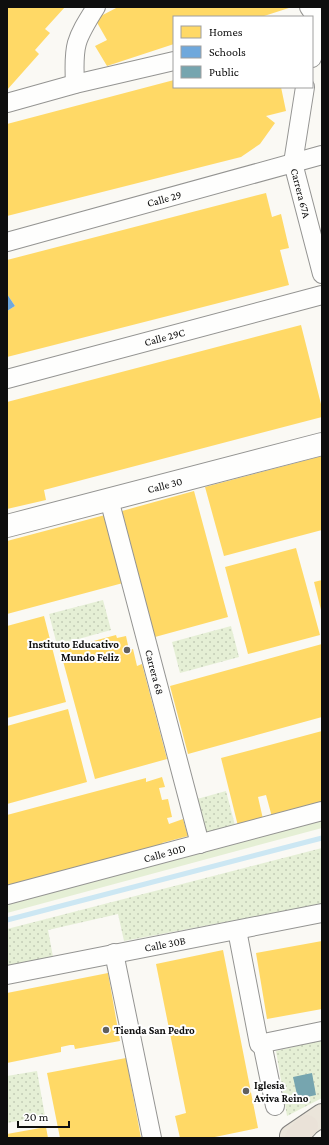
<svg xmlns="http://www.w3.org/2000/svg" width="329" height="1145" font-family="'Crimson Pro',serif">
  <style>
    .grass { fill: #e5efd5 }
    .park { fill: url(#park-dots) }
    .homes { fill: #ffd966 }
    .schools { fill: #6fa8dc }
    .public { fill: #76a5af }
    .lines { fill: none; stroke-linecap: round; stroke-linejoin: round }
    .stream { stroke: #cce7f3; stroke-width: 5 }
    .minor-casing { stroke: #949492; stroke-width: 20 }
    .tertiary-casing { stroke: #949492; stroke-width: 24 }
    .primary-casing { stroke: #82817f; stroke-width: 24 }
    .trunk-casing { stroke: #82817f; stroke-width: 24 }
    .minor { stroke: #fefefd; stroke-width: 18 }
    .tertiary { stroke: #fefefd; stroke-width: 22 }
    .primary { stroke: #ebe5da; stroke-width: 22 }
    .trunk { stroke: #eae2d8; stroke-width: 22 }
    .poi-dot { fill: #61605e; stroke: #fff; stroke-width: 1.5 }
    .labels { text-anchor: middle; stroke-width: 4; stroke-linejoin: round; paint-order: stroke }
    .street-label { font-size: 11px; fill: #0e0e0e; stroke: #fff }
    .poi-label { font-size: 11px; font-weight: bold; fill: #0e0e0e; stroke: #fff; text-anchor: start }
  </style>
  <defs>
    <pattern id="park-dots" width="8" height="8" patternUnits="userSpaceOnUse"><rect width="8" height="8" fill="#e5efd5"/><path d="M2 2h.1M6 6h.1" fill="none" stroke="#c3ccb6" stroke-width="1.8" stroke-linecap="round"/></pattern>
  </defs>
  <rect width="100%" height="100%" fill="#faf9f4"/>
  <path class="grass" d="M 322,817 L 322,828 L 7,913 L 7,900 Z"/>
  <path class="park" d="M 103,600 L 111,630 L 57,645 L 49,614 Z
    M 231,626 L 239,657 L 180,673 L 172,642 Z
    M 226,791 L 236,829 L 206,837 L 197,799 Z
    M 322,848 L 322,904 L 124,941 L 118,914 L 48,930 L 53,957 L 7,967 L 7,929 Z
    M 322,1040 L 322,1098 L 287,1116 L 276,1051 Z
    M 37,1071 L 45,1116 L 7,1123 L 7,1076 Z"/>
  <path class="homes" d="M 7,7 L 65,7 L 45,29 L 50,33 L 35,50 L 39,54 L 7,90 Z
    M 118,7 L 292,7 L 261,17 L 174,17 L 174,44 L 107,66 L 95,46 L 107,40 L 95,19 Z
    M 174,80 L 174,87 L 281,87 L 286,111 L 266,116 L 275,123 L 260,144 L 241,157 L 7,216 L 7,124 Z
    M 266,193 L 272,217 L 281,214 L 289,248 L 280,250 L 289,285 L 7,357 L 7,311 L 15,306 L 7,294 L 7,260 Z
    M 301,325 L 322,408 L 322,417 L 44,490 L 46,500 L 7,509 L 7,402 Z
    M 322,456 L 322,530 L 224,556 L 205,487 Z
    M 194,491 L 228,617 L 155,637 L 122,511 Z
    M 105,515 L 123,583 L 7,614 L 7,541 Z
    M 296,548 L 320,635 L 248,654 L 225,567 Z
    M 322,580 L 322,610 L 321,610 L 314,582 Z
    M 44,616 L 66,702 L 7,718 L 7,626 Z
    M 116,635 L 117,638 L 126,636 L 129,650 L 133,649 L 137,666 L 142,664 L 167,759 L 95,779 L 60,650 Z
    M 322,644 L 322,717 L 188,754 L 170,686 Z
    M 68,709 L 87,782 L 7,804 L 7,726 Z
    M 322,731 L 322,804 L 272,817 L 266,795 L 258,797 L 263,819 L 238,826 L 221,758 Z
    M 162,777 L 165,787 L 159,788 L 162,800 L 168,799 L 172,817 L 167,818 L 169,824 L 183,819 L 188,836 L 162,843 L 164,846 L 7,888 L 7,815 L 146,778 L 146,782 Z
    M 322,941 L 322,1009 L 267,1019 L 256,953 Z
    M 223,950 L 258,1128 L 210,1138 L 180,1138 L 175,1116 L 186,1113 L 156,964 Z
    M 108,973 L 120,1041 L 75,1049 L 74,1045 L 70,1045 L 61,1047 L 61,1052 L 7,1063 L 7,993 Z
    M 126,1058 L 141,1138 L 60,1138 L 47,1073 Z
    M 46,1127 L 48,1138 L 7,1138 L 7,1134 Z"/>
  <path class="schools" d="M 7,294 L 15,306 L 7,311 Z"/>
  <path class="public" d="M 312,1073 L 316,1095 L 298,1099 L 293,1077 Z"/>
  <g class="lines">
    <path class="stream" d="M 7,920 L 322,838"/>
    <g class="minor-casing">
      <g id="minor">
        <path d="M 309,7 L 322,26"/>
        <path d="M 312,58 L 322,26"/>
        <path d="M 75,84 C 73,45 75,40 96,7"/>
        <path id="s1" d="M 305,87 L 293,163 L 322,274"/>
        <path d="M 7,103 L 75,84 L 174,61"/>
        <path id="s2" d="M 7,242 L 322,155"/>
        <path id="s3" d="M 7,379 L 322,295"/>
        <path id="s4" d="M 109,499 L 200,844"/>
        <path id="s5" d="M 7,895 L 322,811"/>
        <path d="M 237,930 L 259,1044 L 322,1031"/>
        <path d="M 114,953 L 152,1138"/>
        <path id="s6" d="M 7,975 L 322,913"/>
        <path d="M 262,1043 L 275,1106"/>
      </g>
    </g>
    <g class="tertiary-casing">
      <g id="tertiary">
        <path id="s7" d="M 7,526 L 322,444"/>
      </g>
    </g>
    <g class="primary-casing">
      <path id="primary" d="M 291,1136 L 322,1115"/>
    </g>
    <g class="trunk-casing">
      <path id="trunk" d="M 296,1138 L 307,1126"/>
    </g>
    <use href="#minor" class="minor"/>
    <use href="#tertiary" class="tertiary"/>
    <use href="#primary" class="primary"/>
    <use href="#trunk" class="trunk"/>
  </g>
  <g class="poi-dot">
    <circle cx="127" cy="650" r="4"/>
    <circle cx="106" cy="1030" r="4"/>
    <circle cx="246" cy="1091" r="4"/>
  </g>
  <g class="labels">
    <g class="street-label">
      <text dy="4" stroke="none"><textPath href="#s1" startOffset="108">Carrera 67A</textPath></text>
      <text dy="4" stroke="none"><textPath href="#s2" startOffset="163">Calle 29</textPath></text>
      <text dy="4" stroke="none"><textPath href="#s3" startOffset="163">Calle 29C</textPath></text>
      <text dy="4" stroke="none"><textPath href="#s7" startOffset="163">Calle 30</textPath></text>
      <text dy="4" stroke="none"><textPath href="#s4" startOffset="179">Carrera 68</textPath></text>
      <text dy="4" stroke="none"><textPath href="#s5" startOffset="163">Calle 30D</textPath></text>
      <text dy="4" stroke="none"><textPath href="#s6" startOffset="161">Calle 30B</textPath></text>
    </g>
    <g class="poi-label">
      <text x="119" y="648" text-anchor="end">Instituto Educativo<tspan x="119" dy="13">Mundo Feliz</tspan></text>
      <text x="114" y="1034">Tienda San Pedro</text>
      <text x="254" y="1089">Iglesia<tspan x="254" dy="13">Aviva Reino</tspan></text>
    </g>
  </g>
  <rect width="329" height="1145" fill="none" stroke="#0e0e0e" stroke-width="16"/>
  <rect x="173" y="16" width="140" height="72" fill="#ffffff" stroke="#9f9f9f"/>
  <rect x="181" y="26" width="20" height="12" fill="#ffd966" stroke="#9f9f9f"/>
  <text x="209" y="36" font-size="12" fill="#0e0e0e">Homes</text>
  <rect x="181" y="46" width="20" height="12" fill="#6fa8dc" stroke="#9f9f9f"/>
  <text x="209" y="56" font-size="12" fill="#0e0e0e">Schools</text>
  <rect x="181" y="66" width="20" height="12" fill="#76a5af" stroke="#9f9f9f"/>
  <text x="209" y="76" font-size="12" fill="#0e0e0e">Public</text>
  <path d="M18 1121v6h51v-6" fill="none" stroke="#0e0e0e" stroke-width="2"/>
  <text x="24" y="1121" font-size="12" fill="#0e0e0e" stroke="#ffffff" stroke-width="3" paint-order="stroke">20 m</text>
</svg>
